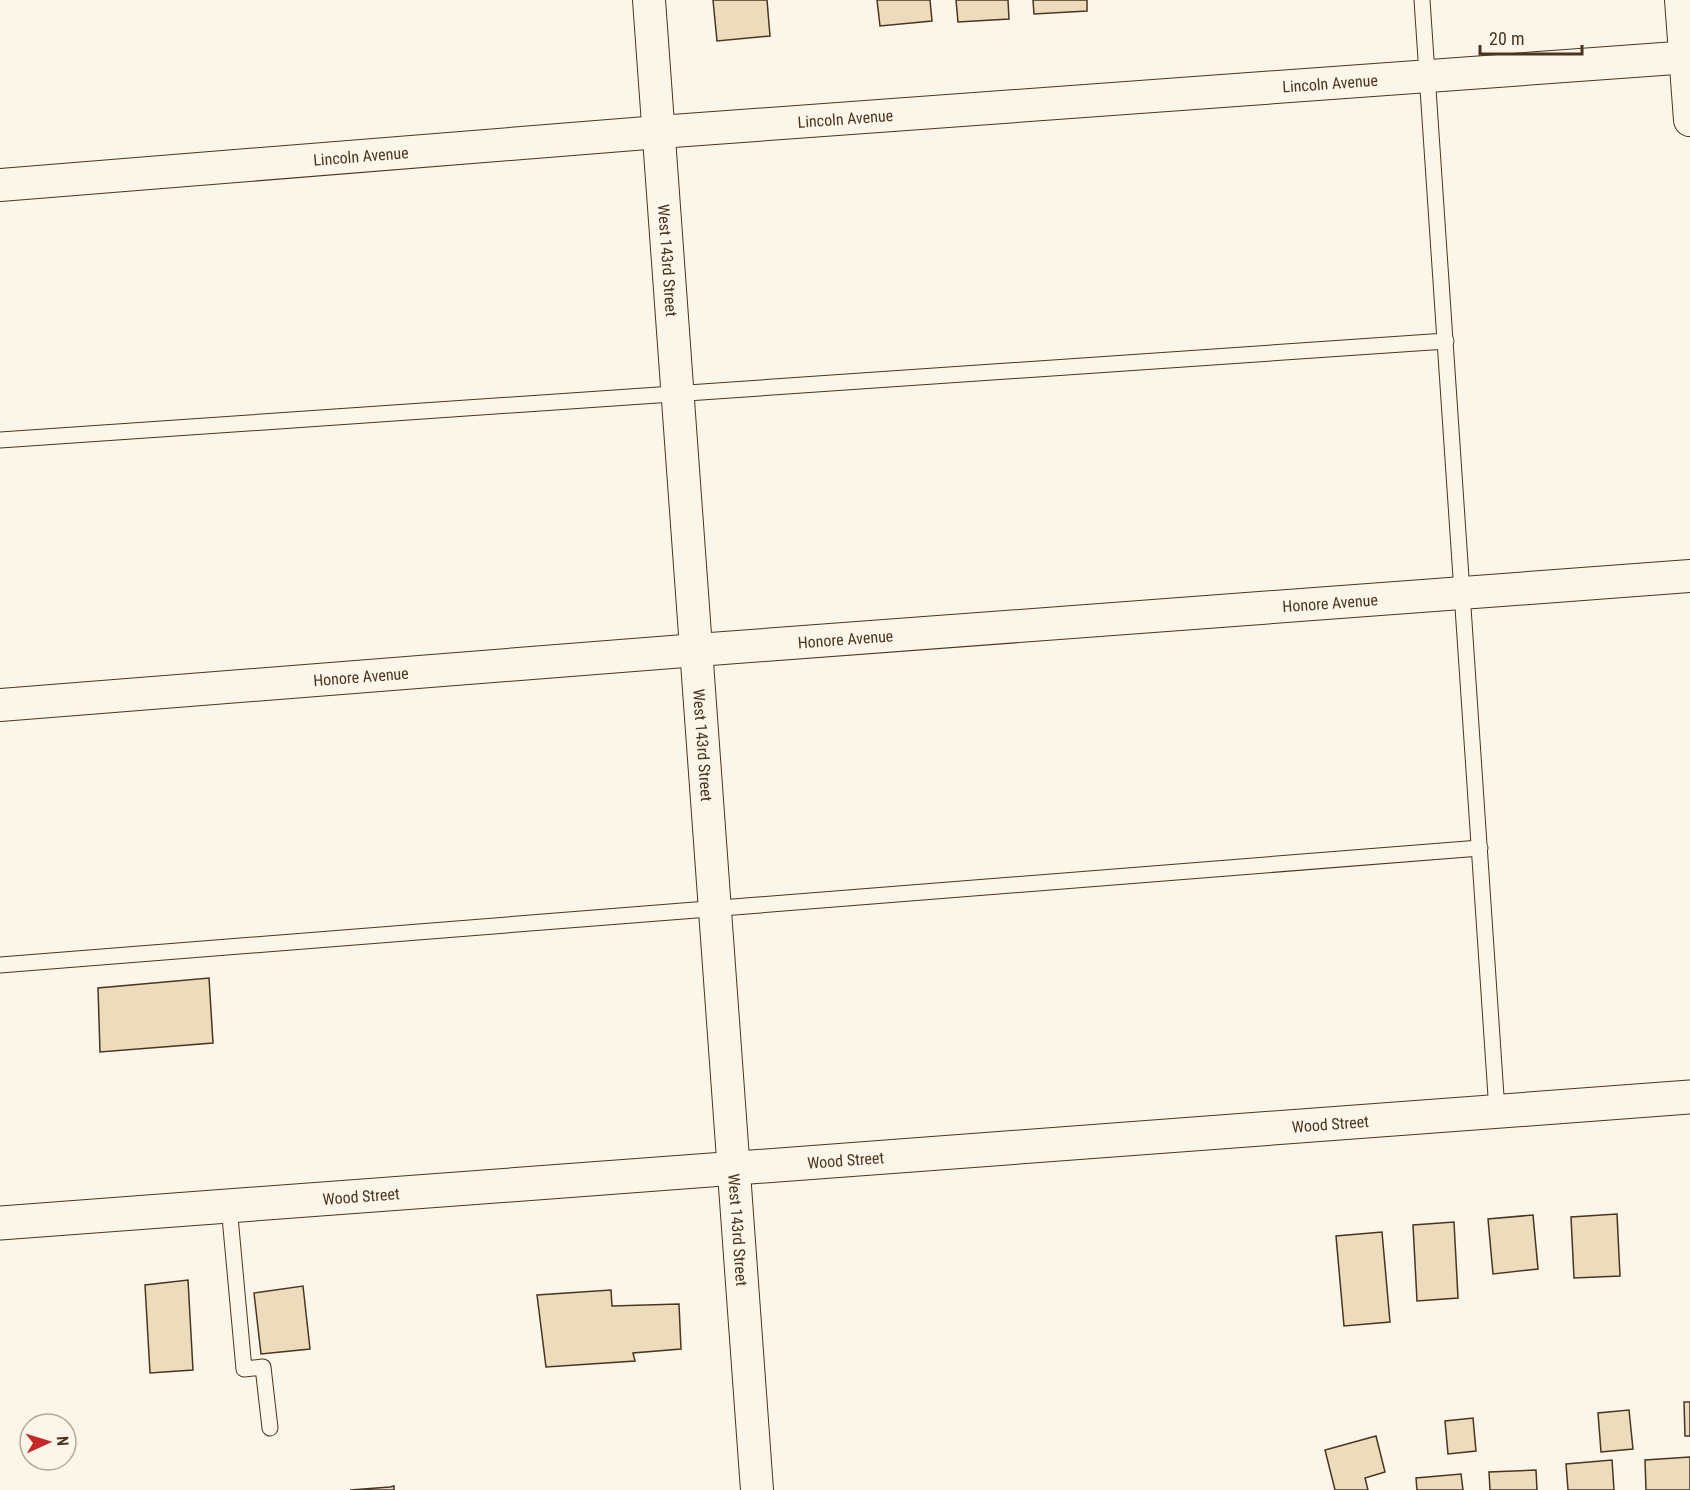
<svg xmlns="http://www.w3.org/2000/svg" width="1690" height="1490" font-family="'Roboto Condensed',sans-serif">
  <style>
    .building { fill: #ecdcbc; stroke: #4a3520; stroke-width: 1.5 }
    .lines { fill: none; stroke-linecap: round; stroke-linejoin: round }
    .service-casing { stroke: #4a3520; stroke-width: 17 }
    .minor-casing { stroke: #4a3520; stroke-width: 34 }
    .secondary-casing { stroke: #4a3520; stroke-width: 35 }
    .service { stroke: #fbf6e9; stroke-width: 15 }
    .minor { stroke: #fbf6e9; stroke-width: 32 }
    .secondary { stroke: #fbf6e9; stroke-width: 33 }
    .labels { text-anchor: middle; stroke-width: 4.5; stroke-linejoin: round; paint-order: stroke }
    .street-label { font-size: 16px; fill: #4a3520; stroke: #fbf6e9 }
  </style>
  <rect width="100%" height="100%" fill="#fbf6e9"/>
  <path class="building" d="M 713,0 L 767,0 L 770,36 L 717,41 Z
    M 877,0 L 930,0 L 932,21 L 880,26 Z
    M 956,0 L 1008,0 L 1009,19 L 958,22 Z
    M 1033,0 L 1087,0 L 1087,11 L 1034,14 Z
    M 209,978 L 213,1043 L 100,1052 L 98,988 Z
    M 1617,1214 L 1620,1276 L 1574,1278 L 1571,1217 Z
    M 1533,1215 L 1538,1269 L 1493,1274 L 1488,1219 Z
    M 1454,1222 L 1458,1298 L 1417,1301 L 1413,1225 Z
    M 1382,1232 L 1390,1322 L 1344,1326 L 1336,1236 Z
    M 188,1280 L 193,1370 L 150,1373 L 145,1285 Z
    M 303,1286 L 310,1349 L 261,1354 L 254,1293 Z
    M 611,1290 L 612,1306 L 679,1304 L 681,1349 L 633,1353 L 635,1361 L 546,1367 L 537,1295 Z
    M 1684,1402 L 1690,1402 L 1690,1436 L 1685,1436 Z
    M 1629,1410 L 1633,1449 L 1601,1452 L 1598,1413 Z
    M 1473,1418 L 1476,1451 L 1448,1454 L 1445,1421 Z
    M 1376,1436 L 1385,1472 L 1365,1478 L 1368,1490 L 1335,1490 L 1325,1450 Z
    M 1690,1457 L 1690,1490 L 1646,1490 L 1645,1460 Z
    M 1612,1460 L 1614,1490 L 1568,1490 L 1566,1464 Z
    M 1536,1470 L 1537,1490 L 1490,1490 L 1489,1472 Z
    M 1461,1474 L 1463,1490 L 1417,1490 L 1416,1478 Z
    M 394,1486 L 394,1490 L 350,1490 L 390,1487 Z"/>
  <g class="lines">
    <g class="service-casing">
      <path id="service" d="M 1422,0 L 1497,1111
        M 0,440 L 1446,341
        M 0,965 L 1480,848
        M 229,1206 L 244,1369 L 263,1367 L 270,1428"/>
    </g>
    <g class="minor-casing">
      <g id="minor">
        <path id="s1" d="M 649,0 L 757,1490"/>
        <path d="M 1681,0 L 1690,120"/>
        <path id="s2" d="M 0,185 L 659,132 L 1690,57"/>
        <path id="s3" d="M 0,705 L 697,650 L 1690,576"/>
      </g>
    </g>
    <g class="secondary-casing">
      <g id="secondary">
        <path id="s4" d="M 0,1223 L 1690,1097"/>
      </g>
    </g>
    <use href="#service" class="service"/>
    <use href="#minor" class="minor"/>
    <use href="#secondary" class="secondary"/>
  </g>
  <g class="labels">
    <g class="street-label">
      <text dy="6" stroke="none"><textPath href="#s2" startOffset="1334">Lincoln Avenue</textPath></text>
      <text dy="6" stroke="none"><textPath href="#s2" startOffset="848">Lincoln Avenue</textPath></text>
      <text dy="6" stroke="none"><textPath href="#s2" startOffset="362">Lincoln Avenue</textPath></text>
      <text dy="6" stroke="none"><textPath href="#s1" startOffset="261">West 143rd Street</textPath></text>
      <text dy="6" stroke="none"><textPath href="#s3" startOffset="1334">Honore Avenue</textPath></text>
      <text dy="6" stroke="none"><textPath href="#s3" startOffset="848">Honore Avenue</textPath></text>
      <text dy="6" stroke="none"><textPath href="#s3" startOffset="362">Honore Avenue</textPath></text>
      <text dy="6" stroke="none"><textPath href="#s1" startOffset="747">West 143rd Street</textPath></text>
      <text dy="6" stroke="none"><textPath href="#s4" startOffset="1334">Wood Street</textPath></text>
      <text dy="6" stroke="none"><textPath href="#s4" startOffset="848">Wood Street</textPath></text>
      <text dy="6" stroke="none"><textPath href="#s4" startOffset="362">Wood Street</textPath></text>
      <text dy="6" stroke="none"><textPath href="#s1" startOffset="1233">West 143rd Street</textPath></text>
    </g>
  </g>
  <g transform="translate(48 1442) rotate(86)"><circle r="28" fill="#fbf6e9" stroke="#b4a999" stroke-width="1.5"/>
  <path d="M0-4.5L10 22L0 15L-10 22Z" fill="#c62828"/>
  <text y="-9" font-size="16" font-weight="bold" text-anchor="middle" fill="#4a3520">N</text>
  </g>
  <path d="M1480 45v9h102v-9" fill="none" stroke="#4a3520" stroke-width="3"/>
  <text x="1489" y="45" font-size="18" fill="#4a3520" stroke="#fbf6e9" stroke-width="4.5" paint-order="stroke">20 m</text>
</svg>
